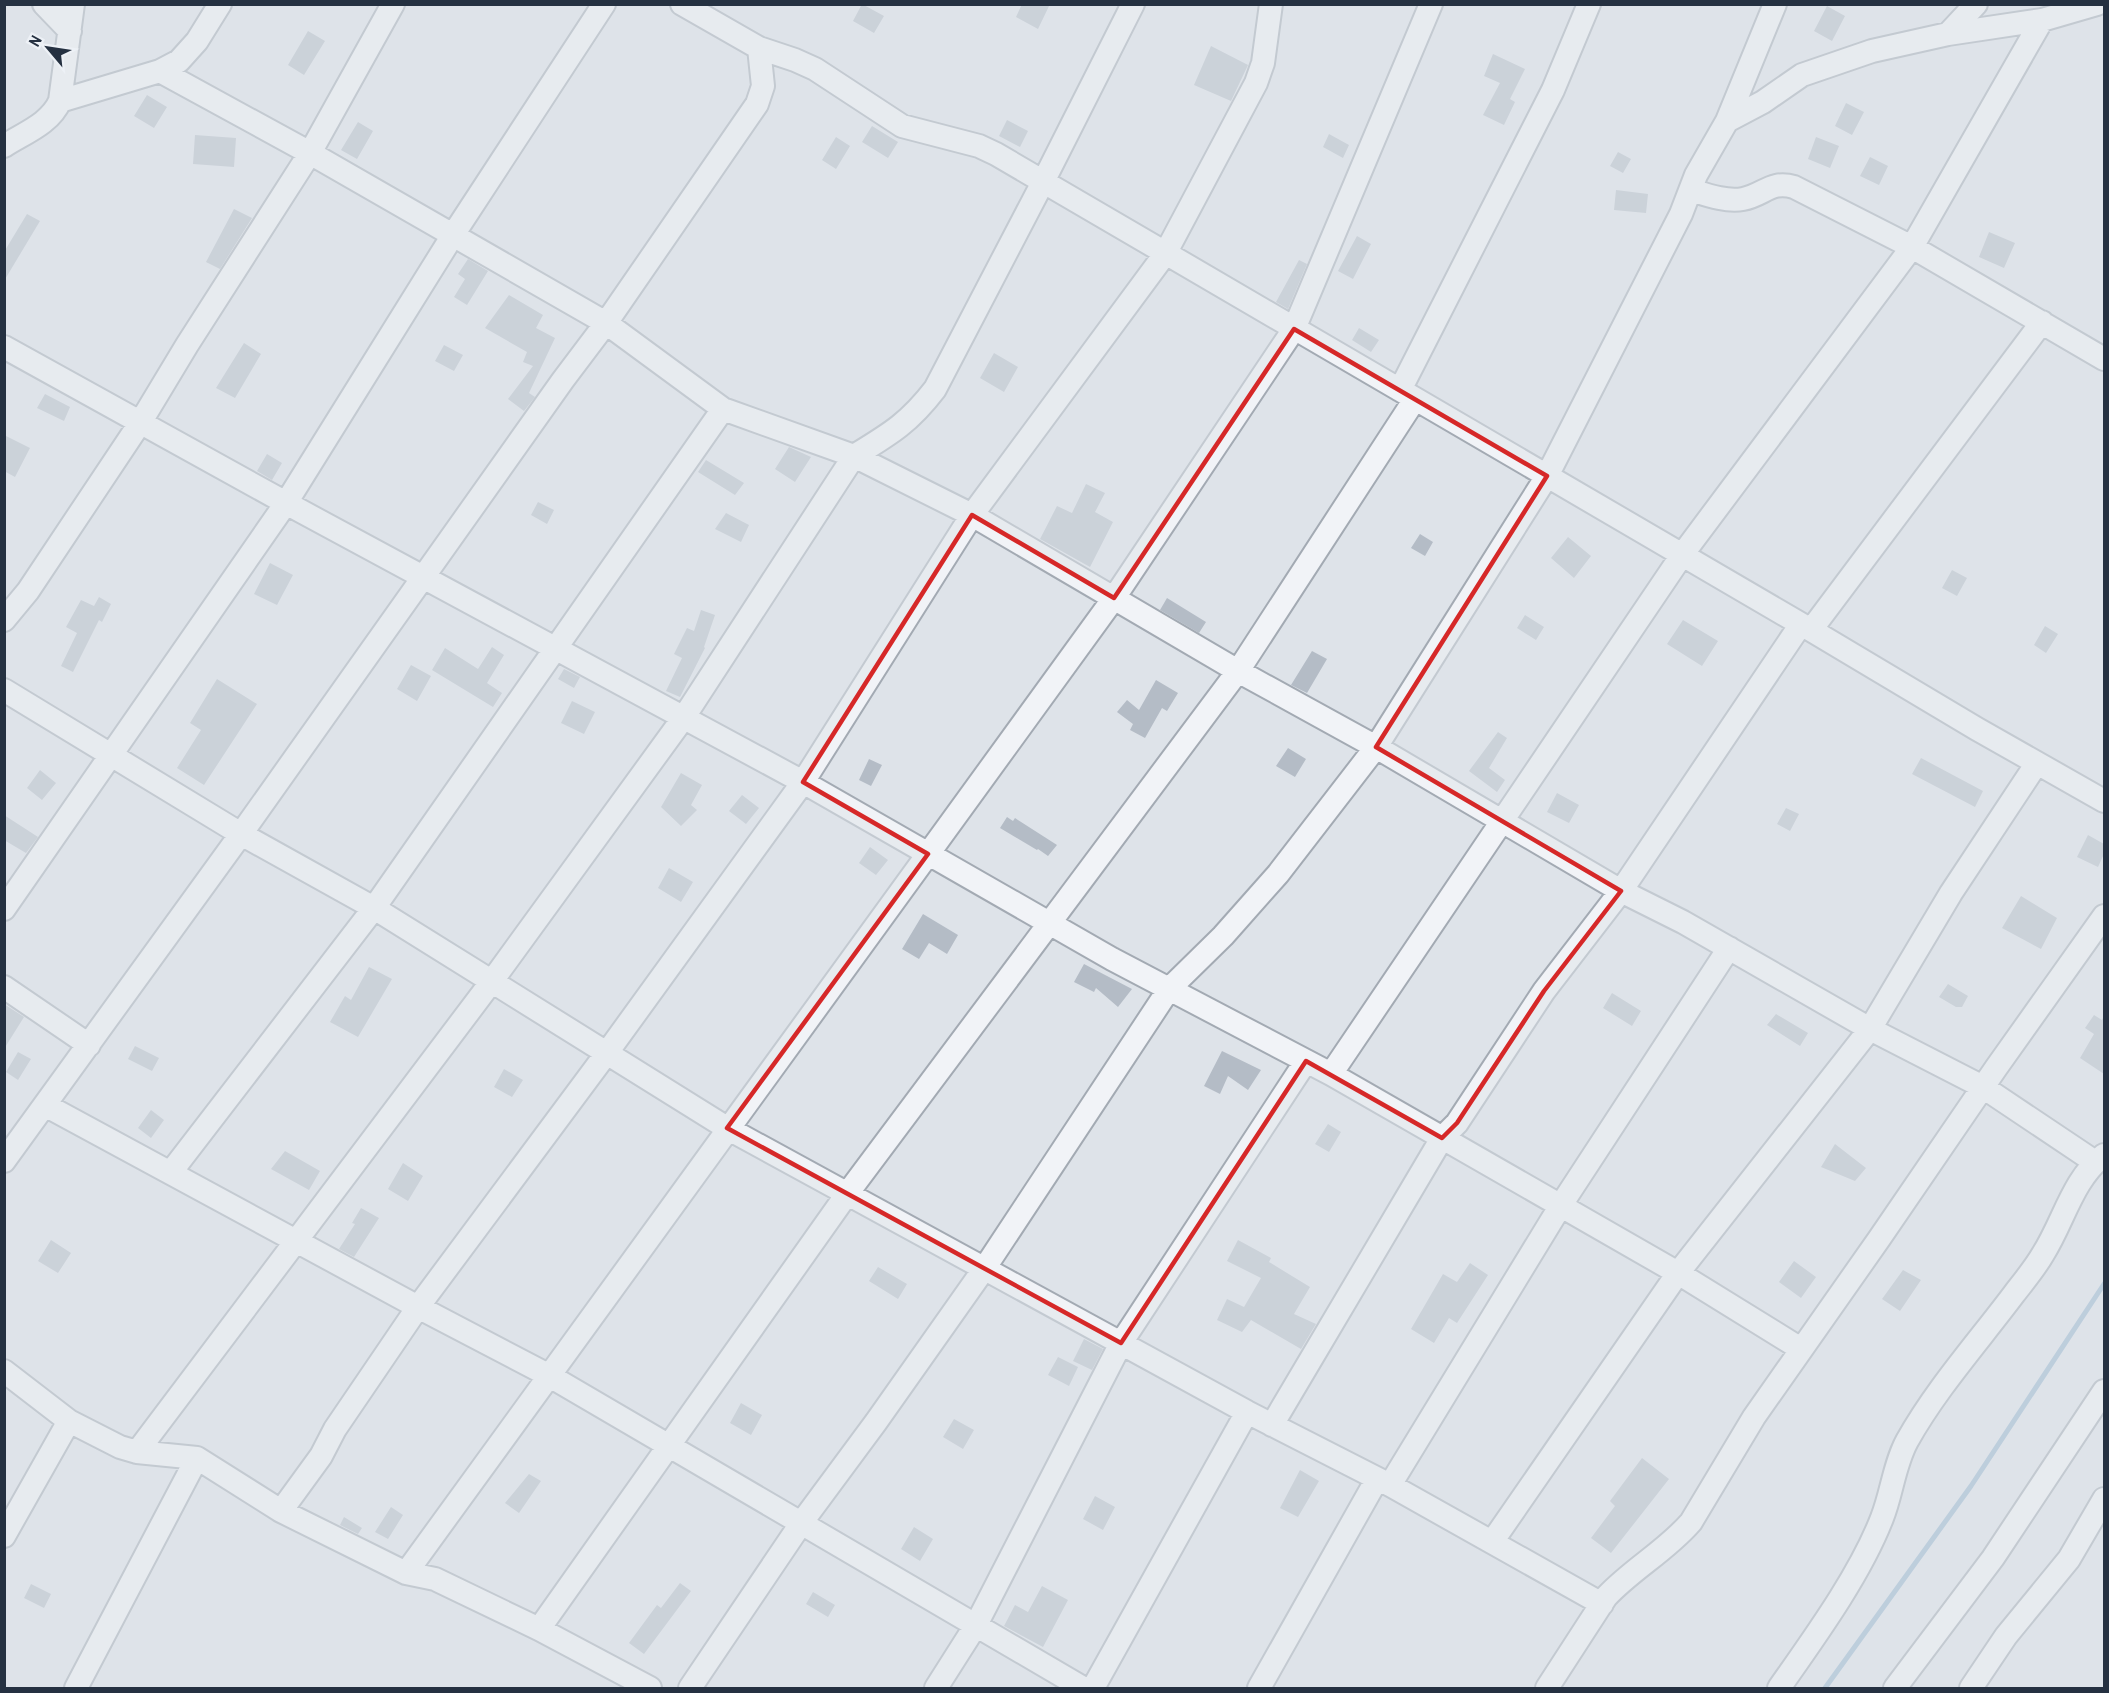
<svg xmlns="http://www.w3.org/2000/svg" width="2109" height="1693" font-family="'Archivo Narrow',sans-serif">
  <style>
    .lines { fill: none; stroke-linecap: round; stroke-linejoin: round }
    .stream { stroke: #95b3cd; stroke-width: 5 }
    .building { fill: #b4bcc6 }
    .minor-casing { stroke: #a3aab3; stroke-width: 26 }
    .minor { stroke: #f1f3f7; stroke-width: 22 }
    .marked { fill: none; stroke: #d62828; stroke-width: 4.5; stroke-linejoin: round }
  </style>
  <rect width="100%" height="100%" fill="#dee3e9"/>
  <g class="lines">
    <path class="stream" d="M 1825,1688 L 1971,1486 L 2104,1284"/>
  </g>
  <path class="building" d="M 862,4 L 884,16 L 874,33 L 853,21 Z
    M 1022,4 L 1050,4 L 1038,29 L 1016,17 Z
    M 1827,6 L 1845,16 L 1832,41 L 1814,31 Z
    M 308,31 L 325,41 L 304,75 L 288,65 Z
    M 1211,46 L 1248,65 L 1231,101 L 1194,85 Z
    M 1493,54 L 1525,69 L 1510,99 L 1515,102 L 1504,125 L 1483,115 L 1500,83 L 1484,76 Z
    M 147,95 L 167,107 L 154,128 L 134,116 Z
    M 1846,103 L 1864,112 L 1852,135 L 1835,126 Z
    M 1007,120 L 1028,131 L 1020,147 L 999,136 Z
    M 358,122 L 373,131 L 357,159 L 341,150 Z
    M 872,126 L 898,142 L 888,158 L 862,142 Z
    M 1329,134 L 1349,145 L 1343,158 L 1323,147 Z
    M 195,135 L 236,138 L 234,167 L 193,164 Z
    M 836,137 L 850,146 L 836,169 L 822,160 Z
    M 1816,137 L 1839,146 L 1830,168 L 1808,159 Z
    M 1618,152 L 1631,159 L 1623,173 L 1610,166 Z
    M 1870,157 L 1888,166 L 1879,185 L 1860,176 Z
    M 1616,190 L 1648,194 L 1646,213 L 1614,210 Z
    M 234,209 L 252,218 L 220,269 L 206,262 Z
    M 27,214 L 40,221 L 4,281 L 4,252 Z
    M 1989,232 L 2015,243 L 2004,268 L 1979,257 Z
    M 1357,236 L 1371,244 L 1353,279 L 1338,271 Z
    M 468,259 L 488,271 L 467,305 L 454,297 L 465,279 L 458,274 Z
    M 1299,260 L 1307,264 L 1288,309 L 1276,302 Z
    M 509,295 L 543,315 L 536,328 L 555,338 L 529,393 L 535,397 L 524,411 L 508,399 L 533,366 L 523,362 L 527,352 L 485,328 Z
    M 1359,328 L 1379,340 L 1371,352 L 1352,340 Z
    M 244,343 L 261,354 L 235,398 L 216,388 Z
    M 444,345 L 463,355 L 454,371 L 435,361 Z
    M 994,353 L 1018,367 L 1004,392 L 980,378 Z
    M 45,394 L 70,407 L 64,421 L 37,408 Z
    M 4,435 L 30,448 L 15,477 L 4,471 Z
    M 789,447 L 811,457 L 795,482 L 775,469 Z
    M 267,454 L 282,463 L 272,480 L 257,471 Z
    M 706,460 L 744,483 L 735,495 L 698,472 Z
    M 1086,484 L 1105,493 L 1095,512 L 1113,522 L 1090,567 L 1040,539 L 1057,506 L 1072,513 Z
    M 538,502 L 554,510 L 547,524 L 531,515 Z
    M 726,513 L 749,525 L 741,542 L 715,529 Z
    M 1420,534 L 1433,542 L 1425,556 L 1411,548 Z
    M 1568,537 L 1591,556 L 1574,578 L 1551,558 Z
    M 270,563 L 293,575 L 277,605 L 254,594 Z
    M 1952,570 L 1967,578 L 1957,596 L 1942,588 Z
    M 99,597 L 111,604 L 102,622 L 99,620 L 73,672 L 61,666 L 77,633 L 66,627 L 81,600 L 94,606 Z
    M 1167,598 L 1206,622 L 1199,633 L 1160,610 Z
    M 701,610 L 715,615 L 704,647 L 705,648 L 680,697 L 666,691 L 682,658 L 674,654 L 687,628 L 694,631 Z
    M 1525,615 L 1544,627 L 1536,640 L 1517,628 Z
    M 1683,620 L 1718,641 L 1702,666 L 1667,644 Z
    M 2045,626 L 2058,634 L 2046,653 L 2034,645 Z
    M 492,647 L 504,655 L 487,683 L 502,693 L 493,707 L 432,670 L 445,648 L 478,669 Z
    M 1312,651 L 1327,659 L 1307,693 L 1291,685 Z
    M 411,665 L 431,676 L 417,701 L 397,689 Z
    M 564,669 L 580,677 L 574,688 L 558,679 Z
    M 217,679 L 257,704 L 204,785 L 177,768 L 201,730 L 190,723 Z
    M 1156,680 L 1178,693 L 1167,711 L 1162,708 L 1145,738 L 1130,730 L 1133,724 L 1117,712 L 1127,700 L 1139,710 Z
    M 572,701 L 595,712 L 584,734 L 561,723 Z
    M 1498,732 L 1507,738 L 1489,768 L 1505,780 L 1497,792 L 1469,771 Z
    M 1288,748 L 1306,759 L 1295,777 L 1276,766 Z
    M 1921,758 L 1983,791 L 1975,807 L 1912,774 Z
    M 869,759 L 882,765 L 871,786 L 859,780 Z
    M 40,770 L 56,783 L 42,800 L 27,788 Z
    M 681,773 L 702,785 L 691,805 L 697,810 L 681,826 L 661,807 Z
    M 1557,793 L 1579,805 L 1569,823 L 1547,812 Z
    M 742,795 L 759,808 L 746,824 L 729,811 Z
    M 1786,808 L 1799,814 L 1790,831 L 1777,824 Z
    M 4,815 L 38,837 L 26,853 L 4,840 Z
    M 1007,817 L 1013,821 L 1015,818 L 1057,845 L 1048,856 L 1038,849 L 1037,850 L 1000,828 Z
    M 2088,835 L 2104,844 L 2104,854 L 2098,867 L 2077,857 Z
    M 870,847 L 888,860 L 876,875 L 859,863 Z
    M 669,868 L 693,882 L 681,902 L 658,888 Z
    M 2021,896 L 2057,918 L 2041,949 L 2002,928 Z
    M 923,914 L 958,935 L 947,954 L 929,943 L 919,959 L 902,949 Z
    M 1084,964 L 1132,989 L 1118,1007 L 1096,988 L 1094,992 L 1074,982 Z
    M 369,967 L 392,979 L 358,1037 L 330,1022 L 345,996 L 351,1000 Z
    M 1948,984 L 1968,996 L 1962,1007 L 1956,1007 L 1939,997 Z
    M 1612,993 L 1641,1011 L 1632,1026 L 1603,1008 Z
    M 4,1004 L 24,1017 L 4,1049 Z
    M 1776,1014 L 1808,1033 L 1800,1046 L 1767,1025 Z
    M 2094,1015 L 2102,1020 L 2104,1016 L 2104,1074 L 2080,1058 L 2094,1034 L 2085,1028 Z
    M 135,1046 L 159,1058 L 152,1071 L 128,1059 Z
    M 1222,1051 L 1261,1070 L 1248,1090 L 1228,1076 L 1220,1094 L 1204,1086 Z
    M 18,1052 L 31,1059 L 18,1080 L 6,1072 Z
    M 504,1069 L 523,1080 L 512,1097 L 494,1087 Z
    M 151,1110 L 164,1120 L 151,1138 L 138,1128 Z
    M 1328,1124 L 1341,1132 L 1329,1152 L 1315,1144 Z
    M 1835,1144 L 1866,1168 L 1855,1181 L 1821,1167 Z
    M 285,1151 L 320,1171 L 309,1190 L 271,1169 Z
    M 403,1163 L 423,1176 L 408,1201 L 388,1189 Z
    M 361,1208 L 379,1218 L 354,1257 L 339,1249 L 355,1224 L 352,1223 Z
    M 51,1240 L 71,1253 L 58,1273 L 38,1261 Z
    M 1238,1240 L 1271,1258 L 1269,1262 L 1310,1287 L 1294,1314 L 1316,1324 L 1301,1349 L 1251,1320 L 1242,1332 L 1217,1320 L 1227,1299 L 1244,1307 L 1261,1278 L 1227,1261 Z
    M 1794,1261 L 1816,1277 L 1801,1298 L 1779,1282 Z
    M 1470,1263 L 1488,1275 L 1457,1323 L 1449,1318 L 1434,1343 L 1411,1329 L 1443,1274 L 1457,1282 Z
    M 878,1267 L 907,1284 L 898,1299 L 869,1281 Z
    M 1903,1270 L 1921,1280 L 1900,1311 L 1882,1299 Z
    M 1084,1339 L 1103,1349 L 1092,1370 L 1073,1361 Z
    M 1058,1357 L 1078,1367 L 1069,1386 L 1048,1375 Z
    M 741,1403 L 762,1415 L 751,1435 L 730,1423 Z
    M 954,1419 L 974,1430 L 963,1449 L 943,1437 Z
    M 1642,1458 L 1669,1479 L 1611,1553 L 1591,1538 L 1615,1506 L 1610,1501 Z
    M 1300,1470 L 1319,1481 L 1298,1517 L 1280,1508 Z
    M 529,1474 L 541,1481 L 519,1513 L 505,1503 Z
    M 1095,1496 L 1115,1507 L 1103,1530 L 1083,1519 Z
    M 391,1507 L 403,1515 L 388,1539 L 375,1532 Z
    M 344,1517 L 362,1528 L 358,1534 L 340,1525 Z
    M 914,1527 L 933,1539 L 920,1561 L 901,1549 Z
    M 680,1583 L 691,1591 L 644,1654 L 629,1643 L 657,1605 L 661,1608 Z
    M 31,1584 L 51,1594 L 44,1608 L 24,1598 Z
    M 1042,1586 L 1068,1600 L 1043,1647 L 1004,1626 L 1015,1605 L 1028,1612 Z
    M 813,1592 L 835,1605 L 828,1617 L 806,1604 Z"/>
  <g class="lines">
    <g class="minor-casing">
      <path id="minor" d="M 44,4 L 70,31
        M 682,4 L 759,48 L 795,60 L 815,69 L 902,126 L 979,146 L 996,154 L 1811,630 L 1977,729 L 2104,801
        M 1948,34 L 1976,4
        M 160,71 L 310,153 L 606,323 L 757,104 L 763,86 L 759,48
        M 60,101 L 160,71 L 179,61 L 197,41 L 220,4
        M 1727,121 L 1763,102 L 1802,75 L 1872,51 L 1948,34 L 2042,20 L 2097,4
        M 4,146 C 24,133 50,124 60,101 L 73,4
        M 1691,190 C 1707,195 1726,202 1743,199 C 1764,195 1771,180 1794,187 L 1912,247 L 2104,359
        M 4,347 L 286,503 L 803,782 L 1112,959 L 1331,1074 L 1678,1273 L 1801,1349
        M 1400,390 L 1553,90 L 1589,4
        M 4,620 L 28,591 L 140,423 L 187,345 L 310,153 L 393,4
        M 1811,630 L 2042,322
        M 4,690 L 241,834 L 374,908 L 727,1128 L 1247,1412 L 1390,1485 L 1602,1604
        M 4,909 L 286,503 L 453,235 L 604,4
        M 4,987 L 89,1045
        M 1331,1074 L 1682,555 L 1912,247 L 2042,20
        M 45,1105 L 418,1307 L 548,1375 L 1083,1688
        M 4,1161 L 241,834 L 563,380 L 606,323 L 723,409 L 854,456 C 890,434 909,423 935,389 L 1043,182 L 1133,4
        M 171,1172 L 374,908 L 723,409
        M 4,1371 L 69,1421
        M 1272,1425 L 1442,1138 L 1457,1123 L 1544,991 L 1621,891 L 1801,624
        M 137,1452 L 492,981 L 684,717 L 854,456 L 972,515 L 1238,671 L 1376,747 L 1621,891 L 1683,922 L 1870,1029 L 1983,1087 L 2095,1162
        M 1390,1485 L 1561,1205 L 1729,948
        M 281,1511 L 406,1573 L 435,1579 L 539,1629 L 650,1688
        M 4,1536 L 69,1421 L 120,1447 L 137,1452 L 197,1458 L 281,1511 L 321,1456 L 335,1429 L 418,1307 L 606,1054 L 803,782 L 972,515 L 1165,254 L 1256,83 L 1263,63 L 1271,4
        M 1492,1542 L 1678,1273 L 1870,1029 L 1951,893 L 2037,763
        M 406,1573 L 1114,598 L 1294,329 L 1431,4
        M 539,1629 L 847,1194 L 1238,671 L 1415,399
        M 76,1688 L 197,1458
        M 690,1688 L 802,1522 L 876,1422 L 984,1269 L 1169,989 L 1223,936 L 1278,874 L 1376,747 L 1547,476 L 1681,214 L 1696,175 L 1727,121 L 1775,4
        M 936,1688 L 976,1625 L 1121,1343 L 1306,1061
        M 1093,1688 L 1247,1412
        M 1259,1688 L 1377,1479
        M 1547,1688 L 1606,1597 C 1632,1569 1666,1551 1691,1522 L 1754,1417 L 1879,1239 L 1996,1068 L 2104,916
        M 1779,1688 C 1814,1638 1860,1575 1882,1518 C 1892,1493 1894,1465 1907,1441 C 1936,1389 1978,1342 2014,1294 C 2024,1281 2035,1268 2043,1254 C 2064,1221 2072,1180 2104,1155
        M 1895,1688 L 1993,1558 L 2104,1391
        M 1971,1688 L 2006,1636 L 2069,1559 L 2104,1499"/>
    </g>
    <use href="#minor" class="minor"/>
  </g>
  <path d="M0 0H2109V1693H0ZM 1294,329 L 1547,476 L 1376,747 L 1621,891 L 1544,991 L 1457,1123 L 1442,1138 L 1306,1061 L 1121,1343 L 727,1128 L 928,854 L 803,782 L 972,515 L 1114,598 Z" fill="#dee3e9" fill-opacity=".55" fill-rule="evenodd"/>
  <path class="marked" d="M 1294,329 L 1547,476 L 1376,747 L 1621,891 L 1544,991 L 1457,1123 L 1442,1138 L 1306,1061 L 1121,1343 L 727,1128 L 928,854 L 803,782 L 972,515 L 1114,598 Z"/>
  <rect width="2109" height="1693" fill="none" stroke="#253141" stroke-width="12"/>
  <g transform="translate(48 48) rotate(299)" stroke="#edf1f6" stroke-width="4.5" paint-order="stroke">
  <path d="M0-4.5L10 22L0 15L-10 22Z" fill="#253141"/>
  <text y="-9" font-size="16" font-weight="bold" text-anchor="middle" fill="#253141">N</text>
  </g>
</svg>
